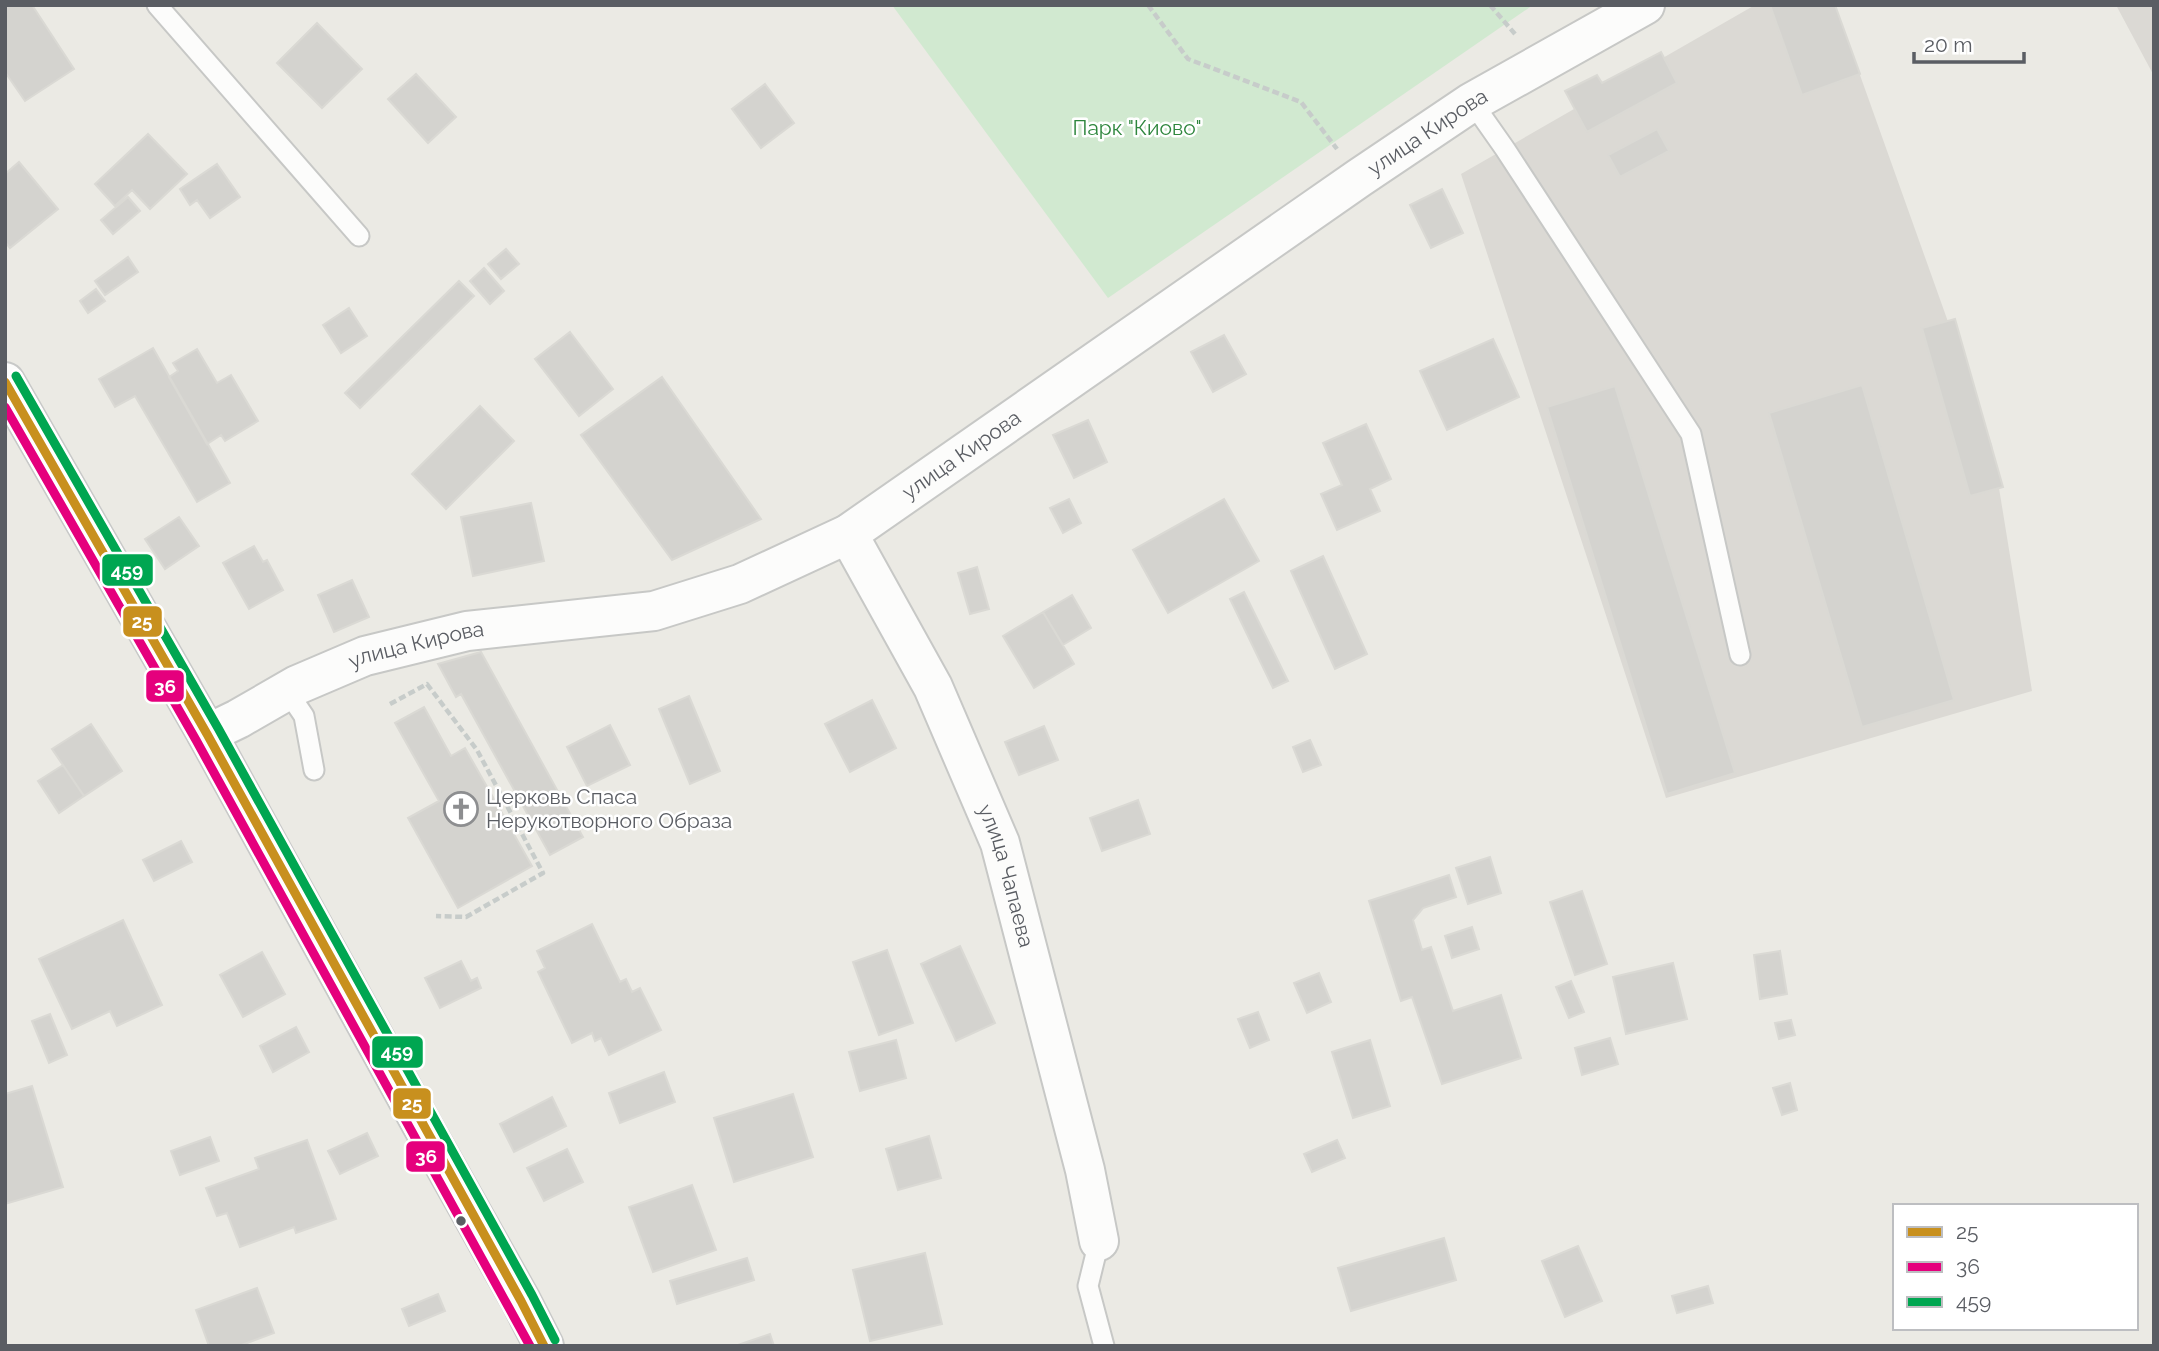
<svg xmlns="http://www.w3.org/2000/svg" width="2159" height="1351" font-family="Raleway,sans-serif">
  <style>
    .industrial { fill: #dbd9d4 }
    .green { fill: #d1e9d0 }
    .building { fill: #d4d3cf; stroke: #dad9d4; stroke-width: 2 }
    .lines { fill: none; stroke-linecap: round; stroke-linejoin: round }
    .lane-casing { stroke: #c7c8c6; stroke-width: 23 }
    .street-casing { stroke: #c7c8c6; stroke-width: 42 }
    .secondary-casing { stroke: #c8c9c8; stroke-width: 42 }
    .path { stroke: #c7ccca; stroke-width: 4.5; stroke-dasharray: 7 3.5; stroke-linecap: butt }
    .lane { stroke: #fcfcfb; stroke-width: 19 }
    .street { stroke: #fcfcfb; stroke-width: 38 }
    .secondary { stroke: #fcfcfb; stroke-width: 38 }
    .bus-1-casing { stroke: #fff; stroke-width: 14 }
    .bus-2-casing { stroke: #fff; stroke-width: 14 }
    .bus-3-casing { stroke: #fff; stroke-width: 14 }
    .bus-1 { stroke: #c8901e; stroke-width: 9 }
    .bus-2 { stroke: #e5007d; stroke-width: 9 }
    .bus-3 { stroke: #00a651; stroke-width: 9 }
    .bus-dot { fill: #5a5d63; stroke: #fff; stroke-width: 2.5 }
    .labels { text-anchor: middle; stroke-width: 5; stroke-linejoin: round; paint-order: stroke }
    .park-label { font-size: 21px; fill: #2e863d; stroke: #fff }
    .street-label { font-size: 21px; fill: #5a5d63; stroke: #fff }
    .poi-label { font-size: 21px; fill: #5a5d63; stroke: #fff; text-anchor: start }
    .line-badge { stroke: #fff; stroke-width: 2.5 }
    .badge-label { font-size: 19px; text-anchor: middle; font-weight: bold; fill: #fff }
  </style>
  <rect width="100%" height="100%" fill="#ebeae4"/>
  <path class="industrial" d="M 1755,5 L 1835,5 L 1992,445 L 2032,691 L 1666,798 L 1461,174 Z
    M 2116,5 L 2154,5 L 2154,76 Z"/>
  <path class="green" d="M 892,5 L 1533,5 L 1108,298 Z"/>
  <path class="building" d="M 5,5 L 32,5 L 74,69 L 25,101 L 5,72 Z
    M 1770,5 L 1835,5 L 1860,74 L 1802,95 Z
    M 317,23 L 362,69 L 322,108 L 277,63 Z
    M 1661,52 L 1677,83 L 1587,132 L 1565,91 L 1597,75 L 1602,83 Z
    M 416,74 L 456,117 L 428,143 L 388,99 Z
    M 765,84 L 794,123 L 761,148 L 732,109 Z
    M 1657,129 L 1669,151 L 1620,177 L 1608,155 Z
    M 148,134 L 187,174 L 150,209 L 132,190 L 115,206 L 95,184 Z
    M 19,162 L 58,209 L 10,248 L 5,242 L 5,174 Z
    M 217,164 L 240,197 L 210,218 L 197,200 L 190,205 L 180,189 Z
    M 1442,189 L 1463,233 L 1431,248 L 1410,205 Z
    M 128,197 L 140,211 L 113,234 L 101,220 Z
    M 506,249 L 519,264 L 501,279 L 488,264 Z
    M 128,257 L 138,272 L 105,295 L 95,281 Z
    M 484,268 L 504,291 L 490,304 L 470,281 Z
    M 459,281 L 474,296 L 360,408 L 345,393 Z
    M 96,289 L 105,301 L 88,313 L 80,301 Z
    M 349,308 L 367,336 L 341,353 L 323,325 Z
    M 1955,319 L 2003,487 L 1970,496 L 1922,328 Z
    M 570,332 L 613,389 L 579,416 L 535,359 Z
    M 1224,335 L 1246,374 L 1213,392 L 1191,352 Z
    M 1493,339 L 1519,397 L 1447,430 L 1420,371 Z
    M 153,348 L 230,483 L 197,502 L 135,396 L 115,407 L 99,379 Z
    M 197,349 L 217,383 L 231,375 L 258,421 L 225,441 L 221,435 L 207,444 L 169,377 L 178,371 L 173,363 Z
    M 662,377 L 761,519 L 672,560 L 581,435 Z
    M 1862,385 L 1954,700 L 1862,727 L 1769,413 Z
    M 1615,386 L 1735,773 L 1667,794 L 1547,407 Z
    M 480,406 L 514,441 L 446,509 L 412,474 Z
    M 1088,420 L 1107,462 L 1074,478 L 1053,435 Z
    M 1366,424 L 1391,479 L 1370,489 L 1380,511 L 1337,530 L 1321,494 L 1342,485 L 1323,443 Z
    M 1069,499 L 1081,523 L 1063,533 L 1050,508 Z
    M 1224,499 L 1259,561 L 1168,613 L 1133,550 Z
    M 531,503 L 544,561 L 473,576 L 461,517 Z
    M 179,517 L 199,546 L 165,569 L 145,539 Z
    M 254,546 L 263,562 L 267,560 L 283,590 L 249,609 L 223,563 Z
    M 1323,556 L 1367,654 L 1335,669 L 1291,571 Z
    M 977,567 L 989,609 L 970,614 L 958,573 Z
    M 352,580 L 369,617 L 334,632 L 318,595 Z
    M 1244,592 L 1288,681 L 1273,688 L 1230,599 Z
    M 1072,595 L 1091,628 L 1063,645 L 1043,612 Z
    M 1043,612 L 1074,664 L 1034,688 L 1003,636 Z
    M 481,652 L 583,837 L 550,855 L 461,694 L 456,697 L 438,664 Z
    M 689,696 L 720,771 L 690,784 L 659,709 Z
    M 872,700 L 896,748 L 850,772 L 825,724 Z
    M 424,707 L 451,756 L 465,748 L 532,866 L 458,908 L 408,818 L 439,801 L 395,723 Z
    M 91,724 L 122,771 L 84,796 L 52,749 Z
    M 610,725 L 630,765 L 587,786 L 567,747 Z
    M 1044,726 L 1058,760 L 1019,775 L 1005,742 Z
    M 1310,740 L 1321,765 L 1303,772 L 1293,747 Z
    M 63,765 L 84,796 L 59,813 L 38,781 Z
    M 1138,800 L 1150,834 L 1102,851 L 1090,818 Z
    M 181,841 L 192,862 L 154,881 L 143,860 Z
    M 1490,857 L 1501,893 L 1468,904 L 1456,868 Z
    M 1449,875 L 1456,897 L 1423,908 L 1413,920 L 1422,950 L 1431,947 L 1453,1011 L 1501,995 L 1521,1058 L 1442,1084 L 1412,997 L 1401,1001 L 1369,901 Z
    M 1582,891 L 1607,964 L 1575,975 L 1550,902 Z
    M 123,920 L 162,1005 L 117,1026 L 110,1011 L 72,1029 L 39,959 Z
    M 592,924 L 620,982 L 626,979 L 632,992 L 640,988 L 661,1030 L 609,1055 L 601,1038 L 595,1041 L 592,1033 L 572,1043 L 538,972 L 545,968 L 537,951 Z
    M 1472,927 L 1479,949 L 1452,958 L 1445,936 Z
    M 960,946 L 995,1023 L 956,1041 L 921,964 Z
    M 887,950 L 913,1023 L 879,1035 L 853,962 Z
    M 1780,951 L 1787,994 L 1760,999 L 1754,955 Z
    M 262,952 L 285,994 L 243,1017 L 220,975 Z
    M 461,961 L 471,981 L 477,978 L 481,988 L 440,1008 L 425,978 Z
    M 1673,963 L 1687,1019 L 1626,1034 L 1613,977 Z
    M 1319,973 L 1331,1002 L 1307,1013 L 1294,983 Z
    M 1571,981 L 1584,1012 L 1569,1018 L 1556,987 Z
    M 1258,1012 L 1269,1040 L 1250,1048 L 1238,1019 Z
    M 50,1014 L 67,1055 L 49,1063 L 32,1021 Z
    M 1791,1020 L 1795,1035 L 1779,1039 L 1775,1023 Z
    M 296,1027 L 309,1052 L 273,1072 L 260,1046 Z
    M 1610,1038 L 1618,1064 L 1582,1075 L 1575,1048 Z
    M 896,1040 L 906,1078 L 860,1091 L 849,1052 Z
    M 1370,1040 L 1390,1106 L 1353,1118 L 1332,1052 Z
    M 664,1072 L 675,1102 L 620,1123 L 609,1093 Z
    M 1790,1083 L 1797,1110 L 1782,1115 L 1773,1088 Z
    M 32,1086 L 63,1187 L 5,1204 L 5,1094 Z
    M 793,1094 L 813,1157 L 734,1182 L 714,1118 Z
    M 552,1097 L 566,1126 L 514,1152 L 500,1124 Z
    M 367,1133 L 378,1156 L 340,1174 L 328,1151 Z
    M 929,1136 L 941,1178 L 898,1190 L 886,1149 Z
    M 210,1137 L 219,1161 L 180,1175 L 171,1151 Z
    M 307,1140 L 336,1219 L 296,1233 L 294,1227 L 240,1247 L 227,1213 L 217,1216 L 206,1188 L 259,1169 L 255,1158 Z
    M 1337,1140 L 1345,1158 L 1312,1172 L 1304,1154 Z
    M 567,1149 L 583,1182 L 544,1201 L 527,1168 Z
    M 692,1185 L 716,1250 L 653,1272 L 629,1207 Z
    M 1444,1238 L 1456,1280 L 1351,1311 L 1338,1268 Z
    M 1578,1246 L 1602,1301 L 1565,1317 L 1542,1261 Z
    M 925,1253 L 942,1324 L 870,1341 L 853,1270 Z
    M 747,1258 L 754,1280 L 677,1304 L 670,1281 Z
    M 1708,1286 L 1713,1303 L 1677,1313 L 1672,1296 Z
    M 257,1288 L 274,1333 L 239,1346 L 209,1346 L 196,1310 Z
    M 438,1294 L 445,1311 L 409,1326 L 402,1309 Z
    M 770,1334 L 774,1346 L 735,1346 Z"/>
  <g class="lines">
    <g class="lane-casing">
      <path id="lane" d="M 157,5 L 359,236
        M 1472,102 L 1505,149 L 1691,434 L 1740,655
        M 287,691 L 304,716 L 314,770
        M 1099,1241 L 1088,1286 L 1104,1346"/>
    </g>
    <g class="street-casing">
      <g id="street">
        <path id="s1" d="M 848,534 L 933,687 L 1000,843 L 1085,1170 L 1099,1241"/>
        <path id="s2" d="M 207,734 L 238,719 L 297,685 L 365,656 L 467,631 L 654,611 L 740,584 L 848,534 L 1359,178 L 1472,102 L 1645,5"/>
      </g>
    </g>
    <g class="secondary-casing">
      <path id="secondary" d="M 5,382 L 207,734 L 422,1125 L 521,1301 L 544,1346"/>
    </g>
    <path class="path" d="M 1148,5 L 1188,59 L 1301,102 L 1337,149
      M 1490,5 L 1515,34
      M 390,704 L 427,684 L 477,750 L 543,873 L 466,917 L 436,916"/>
    <use href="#lane" class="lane"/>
    <use href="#street" class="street"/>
    <use href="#secondary" class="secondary"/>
    <g class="bus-1-casing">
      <path id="bus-1" d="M 5,382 L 207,734 L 521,1301 L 544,1346"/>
    </g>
    <g class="bus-2-casing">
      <path id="bus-2" d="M 5,407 L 196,740 L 530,1346"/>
    </g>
    <g class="bus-3-casing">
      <path id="bus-3" d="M 16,376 L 218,728 L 532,1295 L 555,1340"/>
    </g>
    <use href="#bus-1" class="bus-1"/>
    <use href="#bus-2" class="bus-2"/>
    <use href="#bus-3" class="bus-3"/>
  </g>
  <defs>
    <g id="church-ring" transform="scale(1.75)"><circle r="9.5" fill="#fff" stroke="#8d8e90" stroke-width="1.5"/><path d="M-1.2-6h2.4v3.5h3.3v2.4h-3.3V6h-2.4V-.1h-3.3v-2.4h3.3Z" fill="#8d8e90"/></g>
  </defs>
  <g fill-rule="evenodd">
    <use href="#church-ring" x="461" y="809"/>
  </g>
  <circle class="bus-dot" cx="461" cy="1221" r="6"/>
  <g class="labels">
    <g class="park-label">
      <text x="1137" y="135">Парк "Киово"</text>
    </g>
    <g class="street-label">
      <text dy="7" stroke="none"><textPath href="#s2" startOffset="1384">улица Кирова</textPath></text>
      <text dy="7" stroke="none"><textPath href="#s2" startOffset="817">улица Кирова</textPath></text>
      <text dy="7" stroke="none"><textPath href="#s2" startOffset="229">улица Кирова</textPath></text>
      <text dy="7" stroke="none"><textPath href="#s1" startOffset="378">улица Чапаева</textPath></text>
    </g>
    <g class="poi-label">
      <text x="486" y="804">Церковь Спаса<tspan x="486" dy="24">Нерукотворного Образа</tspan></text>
    </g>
  </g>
  <g class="line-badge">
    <rect x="101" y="553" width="53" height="34" rx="7" fill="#00a651"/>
    <rect x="122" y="605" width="41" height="33" rx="7" fill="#c8901e"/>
    <rect x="145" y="669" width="40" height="34" rx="7" fill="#e5007d"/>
    <rect x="371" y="1035" width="53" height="34" rx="7" fill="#00a651"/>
    <rect x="392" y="1087" width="40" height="33" rx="7" fill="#c8901e"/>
    <rect x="405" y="1140" width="41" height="33" rx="7" fill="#e5007d"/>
  </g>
  <g class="badge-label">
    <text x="127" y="577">459</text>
    <text x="142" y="628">25</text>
    <text x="165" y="693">36</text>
    <text x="397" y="1058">459</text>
    <text x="412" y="1110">25</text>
    <text x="426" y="1163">36</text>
  </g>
  <rect width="2159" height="1351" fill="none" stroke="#5a5d63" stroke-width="14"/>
  <rect x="1893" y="1204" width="245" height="126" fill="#ffffff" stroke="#bdbec1" stroke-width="2"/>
  <rect x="1907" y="1227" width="35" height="10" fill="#c8901e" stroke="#bdbec1" stroke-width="2"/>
  <text x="1956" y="1239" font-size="21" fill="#5a5d63">25</text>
  <rect x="1907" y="1262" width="35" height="10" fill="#e5007d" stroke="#bdbec1" stroke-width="2"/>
  <text x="1956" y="1274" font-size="21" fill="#5a5d63">36</text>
  <rect x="1907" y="1297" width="35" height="10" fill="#00a651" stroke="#bdbec1" stroke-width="2"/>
  <text x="1956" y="1309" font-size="21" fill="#5a5d63">459</text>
  <path d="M1914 52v10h110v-10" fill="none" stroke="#5a5d63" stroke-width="3.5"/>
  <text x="1924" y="52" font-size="21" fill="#5a5d63" stroke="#ffffff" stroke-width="5" paint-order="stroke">20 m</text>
</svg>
